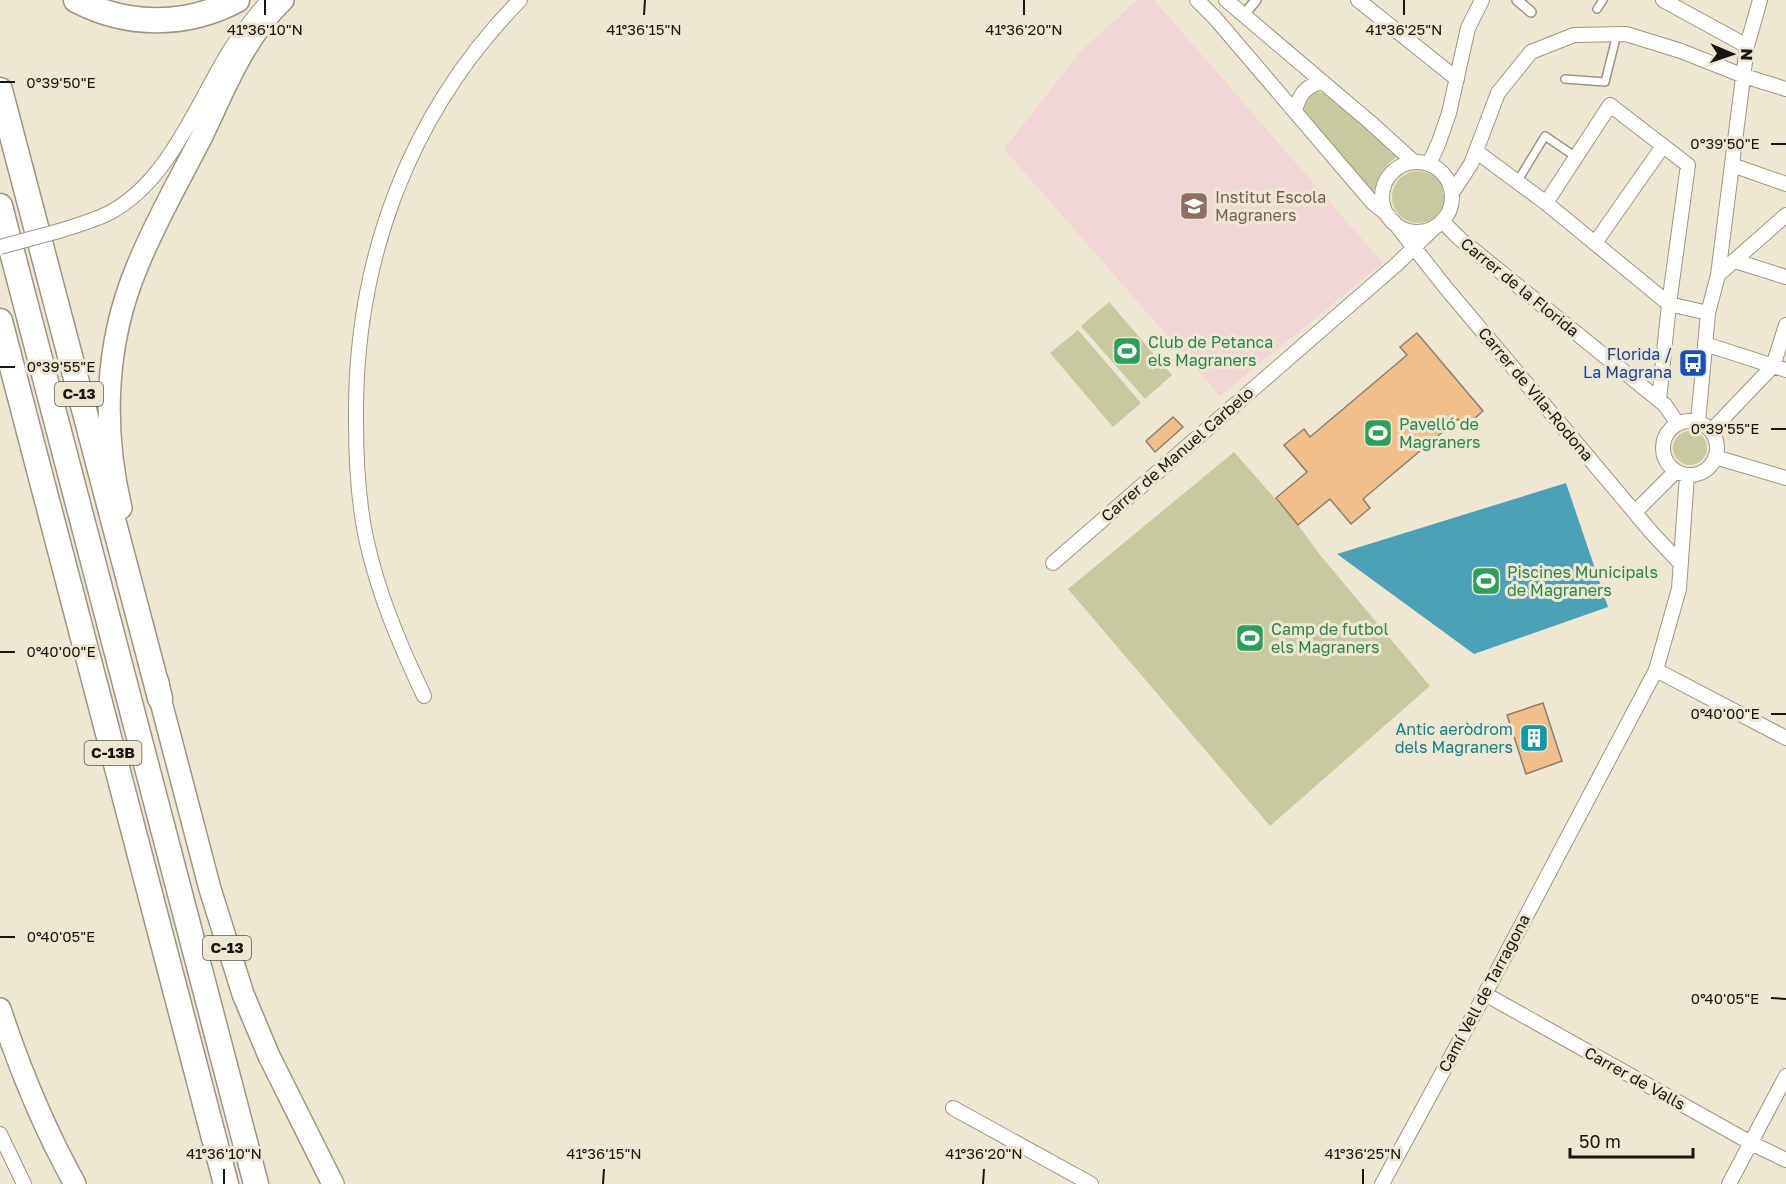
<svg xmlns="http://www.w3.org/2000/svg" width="1786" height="1184" font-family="'Golos Text',sans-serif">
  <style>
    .education { fill: #f1d6d6 }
    .green { fill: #c7c99e }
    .water { fill: #4ca1b8 }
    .building { fill: #f0bf8a; stroke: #8d7e6f; stroke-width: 1.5 }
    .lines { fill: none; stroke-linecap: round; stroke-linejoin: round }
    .service-casing { stroke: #9c9582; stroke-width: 10 }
    .pedestrian-casing { stroke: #9c9582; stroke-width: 12 }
    .minor-casing { stroke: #9c9582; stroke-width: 16 }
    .trunk-casing { stroke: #9c9582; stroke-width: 24 }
    .motorway-casing { stroke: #9c9582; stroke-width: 27 }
    .service { stroke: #fff; stroke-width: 7 }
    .pedestrian { stroke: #fff; stroke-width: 9 }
    .minor { stroke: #fff; stroke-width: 14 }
    .trunk { stroke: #fff; stroke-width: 21 }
    .motorway { stroke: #fff; stroke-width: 24 }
    .minor-bridge-casing { stroke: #9c9582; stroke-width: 16; stroke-linecap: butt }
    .minor-bridge { stroke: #fff; stroke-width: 14 }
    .ticks { fill: none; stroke: #19160f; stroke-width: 2 }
    .labels { text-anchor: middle; stroke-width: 6; stroke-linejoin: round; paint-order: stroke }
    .shield { fill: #efe7d2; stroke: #59554a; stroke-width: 1.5 }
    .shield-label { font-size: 15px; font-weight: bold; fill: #19160f }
    .education-label { font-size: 16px; fill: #785e54; stroke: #efe7d2; text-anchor: start }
    .street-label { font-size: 16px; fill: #19160f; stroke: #efe7d2 }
    .leisure-label { font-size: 16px; fill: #27864d; stroke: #efe7d2; text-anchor: start }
    .transit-label { font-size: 16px; fill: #164399; stroke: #efe7d2; text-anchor: end }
    .culture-label { font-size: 16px; fill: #0d838f; stroke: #efe7d2; text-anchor: end }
    .ticks-label { font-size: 15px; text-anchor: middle; fill: #19160f; stroke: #efe7d2; stroke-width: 6; stroke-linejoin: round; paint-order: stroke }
  </style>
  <rect width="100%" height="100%" fill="#efe7d2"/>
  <path class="education" d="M 1137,0 L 1154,0 L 1383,263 L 1220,396 L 1004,149 L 1081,51 Z"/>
  <path class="green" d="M 1314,92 L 1325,93 L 1340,104 L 1398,156 C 1381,168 1379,175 1373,194 L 1307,117 L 1304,112 L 1305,101 Z
    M1392 197a26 26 0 1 1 52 0a26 26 0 1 1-52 0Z
    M 1109,302 L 1172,375 L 1145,399 L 1081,326 Z
    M 1078,330 L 1141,403 L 1113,427 L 1050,353 Z
    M1673 448a17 17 0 1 1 34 0a17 17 0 1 1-34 0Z
    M 1234,452 L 1298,525 L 1320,555 L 1430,686 L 1270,826 L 1068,589 Z"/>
  <path class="water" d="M 1566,483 L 1608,607 L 1474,654 L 1337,554 Z"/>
  <path class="building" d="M 1417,333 L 1483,411 L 1465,427 L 1458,419 L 1363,499 L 1370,508 L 1351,524 L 1330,499 L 1298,525 L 1276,498 L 1307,472 L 1284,445 L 1304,429 L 1310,437 L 1407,355 L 1400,347 Z
    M 1173,417 L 1183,427 L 1155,452 L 1146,441 Z
    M 1543,703 L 1562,761 L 1526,774 L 1507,715 Z"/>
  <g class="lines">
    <g class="service-casing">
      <path id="service" d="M 1597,9 L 1603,0
        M 1565,79 L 1605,82 L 1617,34
        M 1517,182 L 1545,136 L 1576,157"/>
    </g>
    <g class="pedestrian-casing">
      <path id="pedestrian" d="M 1517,0 L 1531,12
        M 1243,16 L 1256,0"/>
    </g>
    <g class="minor-casing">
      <path id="minor" d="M 1197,0 L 1215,18 L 1372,202 L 1388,215
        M 1226,0 L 1371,123 L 1414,162
        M 1358,0 L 1457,79
        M 1663,0 L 1747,46
        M 1295,111 C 1299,96 1305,85 1323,82
        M 1477,152 L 1546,203 L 1669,304 L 1708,313
        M1382 197a35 35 0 1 1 70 0a35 35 0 1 1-70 0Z
        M 1429,164 L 1439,142 L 1449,113 L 1468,28 L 1482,0
        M 1732,165 L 1786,184
        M 1452,193 L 1471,164 L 1498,93 L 1531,52 L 1574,35 L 1626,34 L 1681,51 L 1744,76 L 1786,89
        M 1546,203 L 1610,105 L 1688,165 L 1669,304 L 1659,400
        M 1393,221 L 1446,288 L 1652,533 L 1681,564
        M 1442,221 L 1460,239 L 1665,405 L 1678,424
        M 59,231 C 75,226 92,221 107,214 C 166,185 195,108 227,55 C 239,35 253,18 268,0
        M 1595,243 L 1663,146
        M 1735,261 L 1786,277
        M 1718,275 L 1786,215
        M 1705,344 L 1786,370
        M1663 448a27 27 0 1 1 54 0a27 27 0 1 1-54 0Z
        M 1698,422 L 1708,313 L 1718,275 L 1747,46 L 1760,0
        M 1711,431 L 1773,366 L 1786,325
        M 1715,457 L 1786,478
        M 1635,512 L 1676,471
        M 1053,563 L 1397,264 L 1436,226
        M 1656,670 L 1786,738
        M 424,696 C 400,645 378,594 366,538 C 358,500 356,460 356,421 C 354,263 408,114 520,0
        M 1485,994 L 1751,1143 L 1786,1160
        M 953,1108 L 1091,1184
        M 0,1134 L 24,1184
        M 1382,1184 L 1485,994 L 1656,670 L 1679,589 L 1687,475
        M 1729,1184 L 1786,1076"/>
    </g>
    <g class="trunk-casing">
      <path id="trunk" d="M 121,508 C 102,428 105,343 137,267 C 155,222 180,179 202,136 C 225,88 244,38 283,0
        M 158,682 L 160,698 L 210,889 L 243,994 L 269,1056 L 333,1184
        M 0,1009 C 20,1070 44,1128 75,1184"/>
    </g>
    <g class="motorway-casing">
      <path id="motorway" d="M 76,0 C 127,27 186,27 237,0
        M 0,90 L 160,698
        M 0,206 L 256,1184
        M 0,321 L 226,1184"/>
    </g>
    <use href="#service" class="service"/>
    <use href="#pedestrian" class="pedestrian"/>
    <use href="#minor" class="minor"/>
    <use href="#trunk" class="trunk"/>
    <use href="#motorway" class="motorway"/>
    <g class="minor-bridge-casing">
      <path id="minor-bridge" d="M 0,247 L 59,231"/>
    </g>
    <use href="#minor-bridge" class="minor-bridge"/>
  </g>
  <path class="ticks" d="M 265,15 L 265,0M 644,15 L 645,0M 1024,15 L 1024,0M 1404,15 L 1404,0M 0,82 L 15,82M 1771,144 L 1786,144M 0,367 L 15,367M 1771,429 L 1786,429M 0,652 L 15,652M 1771,714 L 1786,714M 0,937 L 15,937M 1771,998 L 1786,999M 224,1184 L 224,1169M 603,1184 L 604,1169M 983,1184 L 984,1169M 1363,1184 L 1363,1169"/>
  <defs>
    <g id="school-square" transform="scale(1.5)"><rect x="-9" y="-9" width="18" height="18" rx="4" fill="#8d6e63" stroke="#efe7d2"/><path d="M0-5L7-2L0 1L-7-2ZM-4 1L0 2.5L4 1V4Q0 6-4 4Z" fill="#fff"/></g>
    <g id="stadium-square" transform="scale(1.5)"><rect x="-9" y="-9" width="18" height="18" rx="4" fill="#2e9e5b" stroke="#efe7d2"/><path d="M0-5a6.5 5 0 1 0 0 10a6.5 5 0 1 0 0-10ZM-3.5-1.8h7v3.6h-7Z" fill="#fff"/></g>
    <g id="bus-square" transform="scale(1.5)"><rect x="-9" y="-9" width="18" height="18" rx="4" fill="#1a4fb4" stroke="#efe7d2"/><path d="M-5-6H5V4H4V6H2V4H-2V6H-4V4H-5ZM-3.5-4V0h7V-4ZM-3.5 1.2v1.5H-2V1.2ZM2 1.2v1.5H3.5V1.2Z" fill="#fff"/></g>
    <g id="building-square" transform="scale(1.5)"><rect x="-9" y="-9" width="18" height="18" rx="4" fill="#0f9aa8" stroke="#efe7d2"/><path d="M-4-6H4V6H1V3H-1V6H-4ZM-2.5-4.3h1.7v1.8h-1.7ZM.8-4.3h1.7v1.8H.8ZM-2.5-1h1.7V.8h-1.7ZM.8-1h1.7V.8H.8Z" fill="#fff"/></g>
  </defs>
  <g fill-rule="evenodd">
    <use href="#school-square" x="1194" y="206"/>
    <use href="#stadium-square" x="1127" y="351"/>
    <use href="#bus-square" x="1693" y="363"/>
    <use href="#stadium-square" x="1378" y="433"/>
    <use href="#stadium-square" x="1486" y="581"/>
    <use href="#stadium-square" x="1250" y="638"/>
    <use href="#building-square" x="1534" y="738"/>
  </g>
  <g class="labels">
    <g class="shield">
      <rect x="55" y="382" width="48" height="24" rx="4.5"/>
      <rect x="84.5" y="741" width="57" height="24" rx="4.5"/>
      <rect x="203" y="936" width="48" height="24" rx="4.5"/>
    </g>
    <g class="shield-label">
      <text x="79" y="399">C-13</text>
      <text x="113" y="758">C-13B</text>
      <text x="227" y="953">C-13</text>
    </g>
    <g class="education-label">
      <text x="1215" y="203">Institut Escola<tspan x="1215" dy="18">Magraners</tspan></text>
    </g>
    <g class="street-label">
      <text transform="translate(1520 287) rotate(39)" y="6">Carrer de la Florida</text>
      <text transform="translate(1536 394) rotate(50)" y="6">Carrer de Vila-Rodona</text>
      <text transform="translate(1177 454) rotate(-41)" y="6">Carrer de Manuel Carbelo</text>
      <text transform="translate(1484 993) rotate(-62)" y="6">Camí Vell de Tarragona</text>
      <text transform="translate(1635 1078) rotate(29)" y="6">Carrer de Valls</text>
    </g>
    <g class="leisure-label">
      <text x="1148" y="348">Club de Petanca<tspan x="1148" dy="18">els Magraners</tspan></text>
      <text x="1399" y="430">Pavelló de<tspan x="1399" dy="18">Magraners</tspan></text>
      <text x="1507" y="578">Piscines Municipals<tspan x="1507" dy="18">de Magraners</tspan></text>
      <text x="1271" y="635">Camp de futbol<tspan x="1271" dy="18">els Magraners</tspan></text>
    </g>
    <g class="transit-label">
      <text x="1672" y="360">Florida /<tspan x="1672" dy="18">La Magrana</tspan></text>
    </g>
    <g class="culture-label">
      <text x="1513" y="735">Antic aeròdrom<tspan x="1513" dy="18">dels Magraners</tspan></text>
    </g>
  </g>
  <g class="ticks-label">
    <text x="265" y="35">41°36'10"N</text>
    <text x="644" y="35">41°36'15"N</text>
    <text x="1024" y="35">41°36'20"N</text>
    <text x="1404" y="35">41°36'25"N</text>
    <text x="61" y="88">0°39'50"E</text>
    <text x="1725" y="149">0°39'50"E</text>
    <text x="61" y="372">0°39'55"E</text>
    <text x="1725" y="434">0°39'55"E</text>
    <text x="61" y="657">0°40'00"E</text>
    <text x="1725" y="719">0°40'00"E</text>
    <text x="61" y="942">0°40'05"E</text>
    <text x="1725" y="1004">0°40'05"E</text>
    <text x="224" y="1159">41°36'10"N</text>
    <text x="604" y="1159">41°36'15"N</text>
    <text x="984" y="1159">41°36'20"N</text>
    <text x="1363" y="1159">41°36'25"N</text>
  </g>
  <g transform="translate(1732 54) rotate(92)" stroke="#efe7d2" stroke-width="4.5" paint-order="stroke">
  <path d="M0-4.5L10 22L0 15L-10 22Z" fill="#19160f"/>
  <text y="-9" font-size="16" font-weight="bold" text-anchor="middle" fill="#19160f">N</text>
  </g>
  <path d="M1570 1148v9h123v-9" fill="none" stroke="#19160f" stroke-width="3"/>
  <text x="1579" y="1148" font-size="18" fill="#19160f" stroke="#efe7d2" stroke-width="4.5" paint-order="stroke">50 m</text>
</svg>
